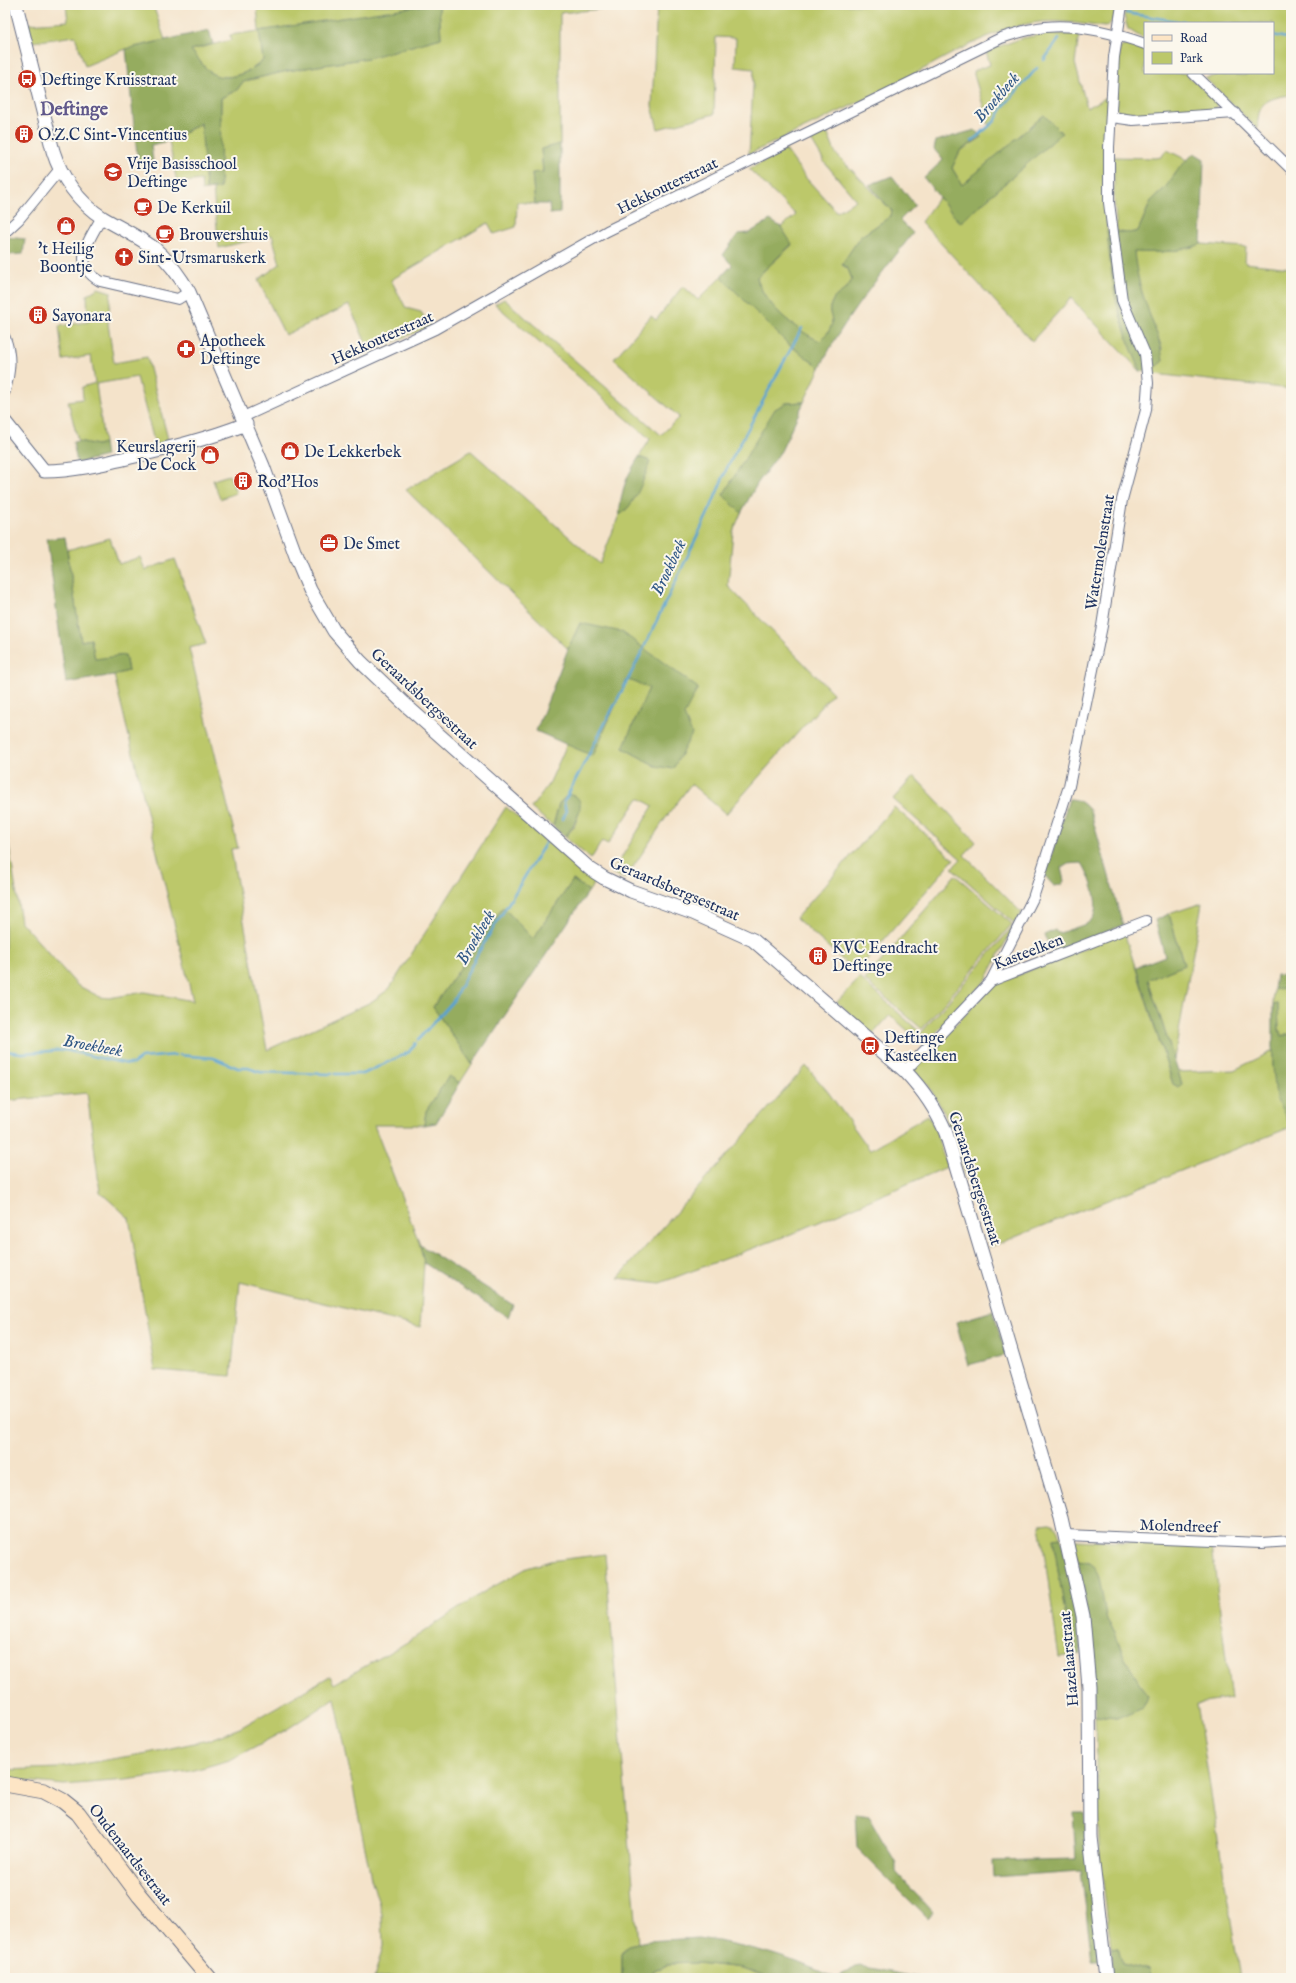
<svg xmlns="http://www.w3.org/2000/svg" width="1296" height="1983" font-family="'IM FELL English',serif">
  <style>
    .green { fill: #bcc86a; stroke: #6c7c64 }
    .forest { fill: #95ac5e; stroke: #586e5e }
    .lines { fill: none; stroke-linecap: round; stroke-linejoin: round }
    .stream { stroke: #59a3d1; stroke-width: 2.5 }
    .minor-casing { stroke: #676e84; stroke-width: 12 }
    .tertiary-casing { stroke: #676e84; stroke-width: 15 }
    .secondary-casing { stroke: #676e84; stroke-width: 17 }
    .minor { stroke: #fff; stroke-width: 10 }
    .tertiary { stroke: #fff; stroke-width: 13 }
    .secondary { stroke: #fde5c5; stroke-width: 15 }
    .labels { text-anchor: middle; stroke-width: 4; stroke-linejoin: round; paint-order: stroke }
    .poi-label { font-size: 16px; fill: #1b2f5e; stroke: #fbf7ec; text-anchor: start }
    .street-label { font-size: 16px; fill: #1b2f5e; stroke: #fbf7ec }
    .water-label { font-size: 17px; font-style: italic; fill: #315886; stroke: #fbf7ec }
    .quarter-label { font-size: 18px; font-weight: bold; fill: #60588b; stroke: #fbf7ec }
  </style>
  <rect width="100%" height="100%" fill="#fbf7ec"/>
  <filter id="ink" filterUnits="userSpaceOnUse"><feTurbulence type="fractalNoise" baseFrequency=".025" numOctaves="2"/><feDisplacementMap in="SourceGraphic" scale="8" xChannelSelector="R" yChannelSelector="G"/><feConvolveMatrix kernelMatrix="1 2 1 2 8 2 1 2 1" color-interpolation-filters="sRGB"/></filter>
  <filter id="wash" filterUnits="userSpaceOnUse"><feTurbulence type="fractalNoise" baseFrequency=".012" numOctaves="4" result="noise"/><feDisplacementMap in="SourceGraphic" scale="16" xChannelSelector="R" yChannelSelector="G"/><feGaussianBlur stdDeviation="0.9" result="paint"/><feColorMatrix in="noise" values="0 0 0 0 0 0 0 0 0 0 0 0 0 0 0 0 0 1.4 0 .05"/><feComposite in="paint" operator="in"/></filter>
  <g filter="url(#wash)">
    <rect width="100%" height="100%" fill="#f4e3ca"/>
    <path class="green" d="M 66,5 L 153,5 L 165,40 L 126,49 L 85,66 L 75,36 L 33,42 L 28,24 L 68,21 Z
      M 257,5 L 425,5 L 425,6 L 260,31 L 263,60 C 252,72 225,84 209,72 C 203,66 197,57 191,50 L 231,40 L 230,35 L 259,31 Z
      M 439,5 L 643,5 L 560,13 L 560,144 L 541,149 L 543,172 L 532,174 L 535,204 L 517,202 L 516,227 L 494,234 L 488,223 L 391,280 L 406,308 L 421,312 L 430,326 L 370,352 L 349,305 L 285,335 L 258,280 L 280,264 L 272,235 L 219,248 L 213,190 L 220,188 L 221,98 L 237,90 L 242,83 L 249,80 L 287,71 L 368,58 L 441,38 Z
      M 657,5 L 1117,5 C 1116,15 1114,22 1105,27 C 1080,24 1058,19 1032,23 C 991,29 937,62 900,82 C 850,107 800,130 749,154 L 754,69 L 735,67 L 736,38 L 716,37 L 714,114 L 658,129 L 652,106 Z
      M 1126,5 L 1291,5 L 1291,95 C 1282,96 1268,98 1262,106 C 1258,111 1258,122 1257,128 L 1205,78 L 1218,75 L 1246,75 L 1246,73 L 1273,73 L 1273,23 L 1145,23 L 1145,40 L 1128,29 L 1124,16 Z
      M 1049,33 L 1079,35 L 1075,63 L 1087,108 L 1109,96 C 1104,162 1103,228 1115,294 C 1120,321 1131,347 1141,372 L 1071,298 L 1032,341 L 921,222 L 939,197 L 960,223 L 1062,133 L 1044,115 L 962,185 L 952,168 L 960,151 L 981,138 L 979,134 L 989,126 L 973,71 L 990,65 L 986,51 L 1023,38 Z
      M 1127,44 L 1145,50 L 1145,73 L 1185,73 L 1218,103 L 1216,109 L 1212,111 L 1122,116 L 1116,108 L 1117,65 L 1120,48 Z
      M 202,123 L 206,190 L 202,191 L 201,180 L 177,183 L 169,141 Z
      M 826,130 L 836,154 L 892,211 L 891,216 L 860,237 L 842,265 L 848,269 L 852,279 C 847,293 836,293 832,302 C 827,313 832,314 832,323 C 831,330 825,336 820,342 C 797,331 762,303 757,277 L 792,245 L 781,227 L 796,215 L 749,169 L 786,150 L 806,178 L 837,212 L 856,200 L 825,163 L 810,138 Z
      M 1167,150 L 1187,160 L 1165,188 L 1151,201 L 1138,231 L 1130,234 L 1117,231 L 1114,200 L 1114,157 L 1156,158 L 1161,157 Z
      M 1201,244 L 1246,247 L 1245,263 L 1291,268 L 1291,389 L 1154,374 L 1153,368 L 1157,366 L 1162,348 L 1146,306 L 1135,268 L 1134,251 C 1153,254 1183,251 1201,244 Z
      M 721,277 L 787,343 L 820,368 L 804,402 L 786,403 L 723,495 L 741,513 L 733,532 L 728,586 L 833,693 L 726,814 L 691,784 L 665,819 L 625,879 L 612,873 L 653,806 L 639,798 L 608,844 L 602,841 L 591,859 L 565,837 L 574,827 L 579,813 L 567,795 L 559,803 L 553,826 L 531,808 L 550,782 L 567,744 L 593,755 L 627,679 L 649,688 L 623,748 L 656,766 L 684,715 L 580,623 L 568,649 L 406,490 L 471,451 L 600,564 L 619,515 C 634,508 643,476 650,461 L 639,457 L 650,439 L 495,304 L 504,299 L 661,435 L 679,417 L 614,359 L 651,316 L 656,320 L 683,286 L 698,300 Z
      M 98,288 L 111,292 L 108,324 L 114,363 L 147,357 L 169,443 L 155,445 L 137,377 L 96,384 L 104,443 L 97,445 L 78,441 L 68,401 L 83,399 L 82,387 L 95,383 L 91,356 L 63,360 L 59,326 L 88,322 L 87,295 Z
      M 229,475 L 236,493 L 220,499 L 213,480 Z
      M 110,538 L 119,564 L 140,557 L 145,570 L 175,559 L 206,644 L 189,648 L 238,848 L 231,849 L 267,1050 L 371,1002 L 389,989 L 506,807 L 595,882 L 589,891 L 573,880 L 533,939 L 503,908 L 433,1007 L 472,1064 L 460,1083 L 449,1076 L 426,1111 L 424,1125 L 374,1125 L 420,1245 L 424,1263 L 420,1327 L 240,1282 L 231,1376 L 155,1370 L 129,1218 L 100,1192 L 87,1093 L 5,1101 L 5,821 L 21,922 L 77,985 L 100,997 L 109,998 L 144,992 L 193,1001 L 114,675 L 128,671 L 125,655 L 95,660 L 91,639 L 81,641 L 67,550 Z
      M 914,776 L 976,842 L 964,855 L 1021,912 L 986,980 L 924,1045 L 890,1015 L 873,1034 L 837,1002 L 860,978 L 921,1033 L 1015,924 L 952,868 L 961,859 L 893,799 Z
      M 894,807 L 954,859 L 856,972 L 796,918 Z
      M 955,875 L 1012,924 L 922,1029 L 865,980 Z
      M 1202,903 L 1174,1059 L 1148,980 L 1184,965 L 1169,914 Z
      M 1124,932 L 1173,1084 L 1182,1084 L 1178,1072 L 1234,1070 L 1273,1051 L 1273,1066 L 1291,1127 L 990,1247 L 944,1112 L 928,1085 L 914,1072 L 916,1065 L 994,985 Z
      M 1274,989 L 1291,990 L 1291,1034 L 1282,1036 L 1279,1030 L 1278,1004 L 1273,1005 Z
      M 806,1066 L 828,1092 L 870,1150 L 928,1115 L 935,1129 L 947,1167 L 791,1234 L 660,1283 L 618,1278 Z
      M 1049,1523 C 1058,1526 1059,1529 1061,1538 L 1053,1539 L 1072,1655 L 1059,1657 L 1040,1524 Z
      M 1075,1540 L 1212,1546 L 1231,1699 L 1197,1704 L 1240,1978 L 1150,1978 L 1149,1970 L 1122,1963 L 1118,1948 L 1111,1949 L 1099,1849 L 1096,1716 L 1117,1718 L 1133,1674 L 1123,1655 L 1115,1632 L 1107,1620 L 1089,1563 L 1078,1561 Z
      M 605,1554 L 638,1943 L 628,1945 L 622,1954 L 622,1978 L 429,1978 L 416,1975 L 374,1978 L 383,1946 L 382,1914 L 371,1878 L 335,1698 L 286,1730 L 230,1760 L 191,1771 L 126,1780 L 64,1785 L 5,1779 L 5,1770 L 58,1768 L 148,1753 L 208,1740 L 240,1728 L 330,1676 L 334,1684 L 411,1640 L 482,1593 L 527,1568 L 550,1561 Z
      M 697,1963 L 742,1968 L 771,1978 L 651,1978 L 653,1971 L 667,1964 Z"/>
    <path class="forest" d="M 425,5 L 439,5 L 441,38 L 368,58 L 287,71 L 249,80 L 242,83 L 237,90 L 221,98 L 220,188 L 206,190 L 201,123 L 169,141 L 151,145 L 153,161 L 138,164 L 126,49 L 209,30 L 213,44 L 191,50 C 197,57 203,66 210,72 C 225,84 252,72 263,60 L 259,31 Z
      M 1044,115 L 1062,133 L 960,223 L 924,178 L 943,160 L 934,149 L 936,141 L 975,130 L 981,137 L 960,151 L 952,168 L 962,185 Z
      M 560,144 L 560,213 L 550,214 L 549,204 L 535,204 L 532,173 L 543,172 L 541,149 Z
      M 1194,153 L 1204,159 L 1201,244 C 1181,252 1155,253 1134,252 C 1136,270 1140,289 1147,307 C 1153,325 1161,341 1163,361 L 1157,366 L 1141,372 L 1127,338 L 1115,295 L 1107,231 C 1118,231 1128,235 1138,231 L 1151,201 L 1165,188 L 1180,167 Z
      M 892,176 L 915,205 L 900,220 L 913,233 C 880,276 843,319 820,368 L 787,343 L 721,277 L 732,265 L 723,255 L 738,234 L 749,233 L 770,220 L 781,227 L 792,244 L 757,277 C 761,302 798,332 820,341 C 825,336 831,330 832,323 C 832,313 827,313 832,302 C 835,293 847,293 852,279 L 848,269 L 842,264 L 860,237 L 891,216 L 892,211 L 869,185 Z
      M 7,237 L 25,239 L 23,254 L 8,255 L 5,258 L 5,238 Z
      M 804,402 L 781,451 L 757,484 L 741,513 L 723,495 L 775,409 L 786,403 Z
      M 78,441 L 97,445 L 104,443 L 106,456 L 77,463 L 73,442 Z
      M 639,457 L 650,461 C 645,477 634,508 619,515 C 622,488 625,479 639,457 Z
      M 65,537 L 81,641 L 91,639 L 95,659 L 125,655 L 128,671 L 114,675 L 66,683 L 47,539 Z
      M 580,623 L 622,632 L 698,688 L 684,715 L 692,734 L 673,769 L 656,766 L 623,748 L 649,688 L 627,679 L 593,756 L 536,731 L 568,649 Z
      M 567,795 C 593,794 574,827 565,837 L 553,826 L 559,804 Z
      M 1069,799 C 1079,799 1083,803 1090,810 L 1123,925 L 1053,952 L 1044,935 L 1055,930 L 1060,933 C 1067,930 1086,925 1089,922 C 1104,911 1090,875 1082,863 L 1066,864 L 1061,868 L 1064,881 L 1061,885 L 1054,886 L 1045,876 Z
      M 573,880 L 589,891 L 472,1064 L 433,1007 L 503,907 L 533,939 Z
      M 1169,914 L 1184,965 L 1148,980 L 1182,1084 L 1178,1087 L 1173,1084 L 1136,967 L 1165,956 L 1155,920 Z
      M 1276,975 L 1291,976 L 1291,990 L 1274,989 Z
      M 1278,1004 L 1279,1030 L 1282,1036 L 1291,1034 L 1291,1124 L 1288,1121 L 1276,1098 L 1273,1066 L 1273,1005 Z
      M 449,1076 L 460,1083 L 436,1123 L 424,1125 L 426,1111 Z
      M 420,1245 L 513,1305 L 508,1317 L 424,1263 Z
      M 993,1311 L 1006,1355 L 968,1365 L 956,1322 Z
      M 1061,1538 L 1074,1595 L 1081,1654 L 1072,1655 L 1053,1539 Z
      M 1078,1561 L 1089,1563 L 1095,1568 L 1099,1578 L 1107,1620 L 1115,1632 L 1123,1655 L 1147,1696 L 1143,1707 L 1117,1718 L 1096,1716 L 1091,1630 Z
      M 1073,1813 L 1084,1813 L 1099,1960 L 1092,1960 L 1081,1871 L 993,1877 L 992,1861 L 1076,1859 Z
      M 855,1814 L 869,1816 L 896,1863 L 896,1872 L 933,1913 L 928,1919 L 857,1848 Z
      M 698,1938 C 749,1945 789,1957 835,1978 L 771,1978 L 742,1968 L 697,1963 L 667,1964 L 653,1971 L 651,1978 L 622,1978 L 622,1954 L 628,1945 L 647,1941 Z
      M 1118,1948 L 1122,1963 L 1149,1970 L 1150,1978 L 1112,1978 L 1111,1949 Z
      M 860,1966 L 921,1978 L 837,1978 Z"/>
    <g class="lines">
      <path class="stream" d="M 1126,13 L 1189,23
        M 1273,35 L 1291,39
        M 1044,60 L 1059,39
        M 972,141 L 995,121 L 1003,107 L 1037,68
        M 563,819 L 566,812 L 564,802 L 637,662 L 711,507 L 727,468 L 802,328
        M 418,1040 L 453,1001 L 478,953 L 546,842
        M 5,1051 L 22,1053 L 65,1050 L 128,1064 L 133,1064 L 141,1058 L 175,1055
        M 179,1055 L 214,1058 L 238,1068 L 248,1068 L 260,1072 L 332,1074
        M 335,1074 L 363,1074 L 409,1052 L 415,1043"/>
    </g>
  </g>
  <g filter="url(#ink)">
    <g class="lines">
      <g class="minor-casing">
        <path id="minor" d="M 1193,73 L 1291,169
          M 1112,117 L 1133,120 L 1235,113
          M 102,217 C 89,240 70,264 100,281 L 178,299 L 189,292
          M 5,232 L 19,219 L 60,169
          M 5,338 C 12,357 10,371 5,391
          M 243,417 L 435,329 L 607,231 L 1001,38 C 1011,35 1022,31 1033,29 C 1069,21 1111,32 1145,44
          M 991,981 L 1033,898 L 1069,786 L 1102,626 L 1122,500 L 1146,410 L 1148,383 L 1145,354 L 1122,300 L 1109,203 L 1109,147 L 1114,57 L 1122,5
          M 905,1071 L 991,981 L 1146,921
          M 1065,1535 L 1261,1543 L 1291,1541"/>
      </g>
      <g class="tertiary-casing">
        <path id="tertiary" d="M 16,5 L 53,151 C 61,177 79,203 103,218 C 120,228 139,237 155,249 C 170,262 179,275 189,292 L 263,466 L 297,559 L 310,590 L 334,631 L 360,661 L 409,708 L 590,869 L 604,878 L 631,891 L 693,913 L 753,940 L 905,1071 C 923,1090 936,1108 946,1133 L 1061,1518 L 1083,1616 L 1089,1687 L 1090,1837 L 1106,1978
          M 5,422 L 44,471 C 74,471 102,464 131,457 C 170,448 208,439 246,424"/>
      </g>
      <g class="secondary-casing">
        <path id="secondary" d="M 5,1784 L 44,1791 L 63,1801 L 78,1813 L 139,1895 L 209,1978"/>
      </g>
      <use href="#minor" class="minor"/>
      <use href="#tertiary" class="tertiary"/>
      <use href="#secondary" class="secondary"/>
    </g>
  </g>
  <defs>
    <g id="bus-disc" transform="scale(1)"><circle r="9.5" fill="#c8321e" stroke="#fbf7ec"/><path d="M-5-6H5V4H4V6H2V4H-2V6H-4V4H-5ZM-3.5-4V0h7V-4ZM-3.5 1.2v1.5H-2V1.2ZM2 1.2v1.5H3.5V1.2Z" fill="#fff"/></g>
    <g id="building-disc" transform="scale(1)"><circle r="9.5" fill="#c8321e" stroke="#fbf7ec"/><path d="M-4-6H4V6H1V3H-1V6H-4ZM-2.5-4.3h1.7v1.8h-1.7ZM.8-4.3h1.7v1.8H.8ZM-2.5-1h1.7V.8h-1.7ZM.8-1h1.7V.8H.8Z" fill="#fff"/></g>
    <g id="school-disc" transform="scale(1)"><circle r="9.5" fill="#c8321e" stroke="#fbf7ec"/><path d="M0-5L7-2L0 1L-7-2ZM-4 1L0 2.5L4 1V4Q0 6-4 4Z" fill="#fff"/></g>
    <g id="cafe-disc" transform="scale(1)"><circle r="9.5" fill="#c8321e" stroke="#fbf7ec"/><path d="M-5.5-4.5H6V0H3Q3 3.5 0 3.5H-2.5Q-5.5 3.5-5.5 0ZM3-3.2v2h1.7v-2ZM-6 4.5H4V6H-6Z" fill="#fff"/></g>
    <g id="shop-disc" transform="scale(1)"><circle r="9.5" fill="#c8321e" stroke="#fbf7ec"/><path d="M-5-2.5h2.3a2.7 3.5 0 0 1 5.4 0H5L5.5 6h-11ZM-1.5-2.5h3a1.5 2.3 0 0 0-3 0Z" fill="#fff"/></g>
    <g id="church-disc" transform="scale(1)"><circle r="9.5" fill="#c8321e" stroke="#fbf7ec"/><path d="M-1.2-6h2.4v3.5h3.3v2.4h-3.3V6h-2.4V-.1h-3.3v-2.4h3.3Z" fill="#fff"/></g>
    <g id="pharmacy-disc" transform="scale(1)"><circle r="9.5" fill="#c8321e" stroke="#fbf7ec"/><path d="M-2-6h4v4h4v4h-4v4h-4v-4h-4v-4h4Z" fill="#fff"/></g>
    <g id="office-disc" transform="scale(1)"><circle r="9.5" fill="#c8321e" stroke="#fbf7ec"/><path d="M-6-3h4V-5.5h4V-3h4V5H-6ZM-1-4.5V-3h2v-1.5ZM-6 0V1H6V0Z" fill="#fff"/></g>
  </defs>
  <g fill-rule="evenodd">
    <use href="#bus-disc" x="27" y="79"/>
    <use href="#building-disc" x="24" y="134"/>
    <use href="#school-disc" x="113" y="172"/>
    <use href="#cafe-disc" x="143" y="207"/>
    <use href="#shop-disc" x="66" y="226"/>
    <use href="#cafe-disc" x="165" y="234"/>
    <use href="#church-disc" x="124" y="257"/>
    <use href="#building-disc" x="38" y="315"/>
    <use href="#pharmacy-disc" x="186" y="349"/>
    <use href="#shop-disc" x="290" y="451"/>
    <use href="#shop-disc" x="210" y="455"/>
    <use href="#building-disc" x="243" y="481"/>
    <use href="#office-disc" x="329" y="543"/>
    <use href="#building-disc" x="818" y="956"/>
    <use href="#bus-disc" x="870" y="1046"/>
  </g>
  <g class="labels">
    <g class="poi-label">
      <text x="41" y="85">Deftinge Kruisstraat</text>
      <text x="38" y="140">O.Z.C Sint-Vincentius</text>
      <text x="127" y="169">Vrije Basisschool<tspan x="127" dy="18">Deftinge</tspan></text>
      <text x="157" y="213">De Kerkuil</text>
      <text x="179" y="240">Brouwershuis</text>
      <text x="66" y="254" text-anchor="middle">'t Heilig<tspan x="66" dy="18">Boontje</tspan></text>
      <text x="138" y="263">Sint-Ursmaruskerk</text>
      <text x="52" y="321">Sayonara</text>
      <text x="200" y="346">Apotheek<tspan x="200" dy="18">Deftinge</tspan></text>
      <text x="196" y="452" text-anchor="end">Keurslagerij<tspan x="196" dy="18">De Cock</tspan></text>
      <text x="304" y="457">De Lekkerbek</text>
      <text x="257" y="487">Rod'Hos</text>
      <text x="343" y="549">De Smet</text>
      <text x="832" y="953">KVC Eendracht<tspan x="832" dy="18">Deftinge</tspan></text>
      <text x="884" y="1043">Deftinge<tspan x="884" dy="18">Kasteelken</tspan></text>
    </g>
    <g class="street-label">
      <text transform="translate(667 185) rotate(-26)" y="6">Hekkouterstraat</text>
      <text transform="translate(382 337) rotate(-24)" y="6">Hekkouterstraat</text>
      <text transform="translate(1099 552) rotate(-81)" y="6">Watermolenstraat</text>
      <text transform="translate(425 698) rotate(43)" y="6">Geraardsbergsestraat</text>
      <text transform="translate(675 888) rotate(23)" y="6">Geraardsbergsestraat</text>
      <text transform="translate(1028 951) rotate(-21)" y="6">Kasteelken</text>
      <text transform="translate(976 1178) rotate(72)" y="6">Geraardsbergsestraat</text>
      <text transform="translate(1179 1525) rotate(2)" y="6">Molendreef</text>
      <text transform="translate(1068 1659) rotate(-95)" y="6">Hazelaarstraat</text>
      <text transform="translate(131 1854) rotate(52)" y="6">Oudenaardsestraat</text>
    </g>
    <g class="water-label">
      <text transform="translate(996 97) rotate(-49)" y="6">Broekbeek</text>
      <text transform="translate(668 567) rotate(-65)" y="6">Broekbeek</text>
      <text transform="translate(475 937) rotate(-60)" y="6">Broekbeek</text>
      <text transform="translate(93 1045) rotate(10)" y="6">Broekbeek</text>
    </g>
    <g class="quarter-label">
      <text x="74" y="115">Deftinge</text>
    </g>
  </g>
  <rect width="1296" height="1983" fill="none" stroke="#fbf7ec" stroke-width="20"/>
  <rect x="1144" y="22" width="130" height="52" fill="#fbf7ec" stroke="#a1a7b3"/>
  <rect x="1152" y="35" width="20" height="6" fill="#fde5c5" stroke="#a1a7b3"/>
  <text x="1180" y="42" font-size="12" fill="#1b2f5e">Road</text>
  <rect x="1152" y="52" width="20" height="12" fill="#bcc86a" stroke="#a1a7b3"/>
  <text x="1180" y="62" font-size="12" fill="#1b2f5e">Park</text>
</svg>
